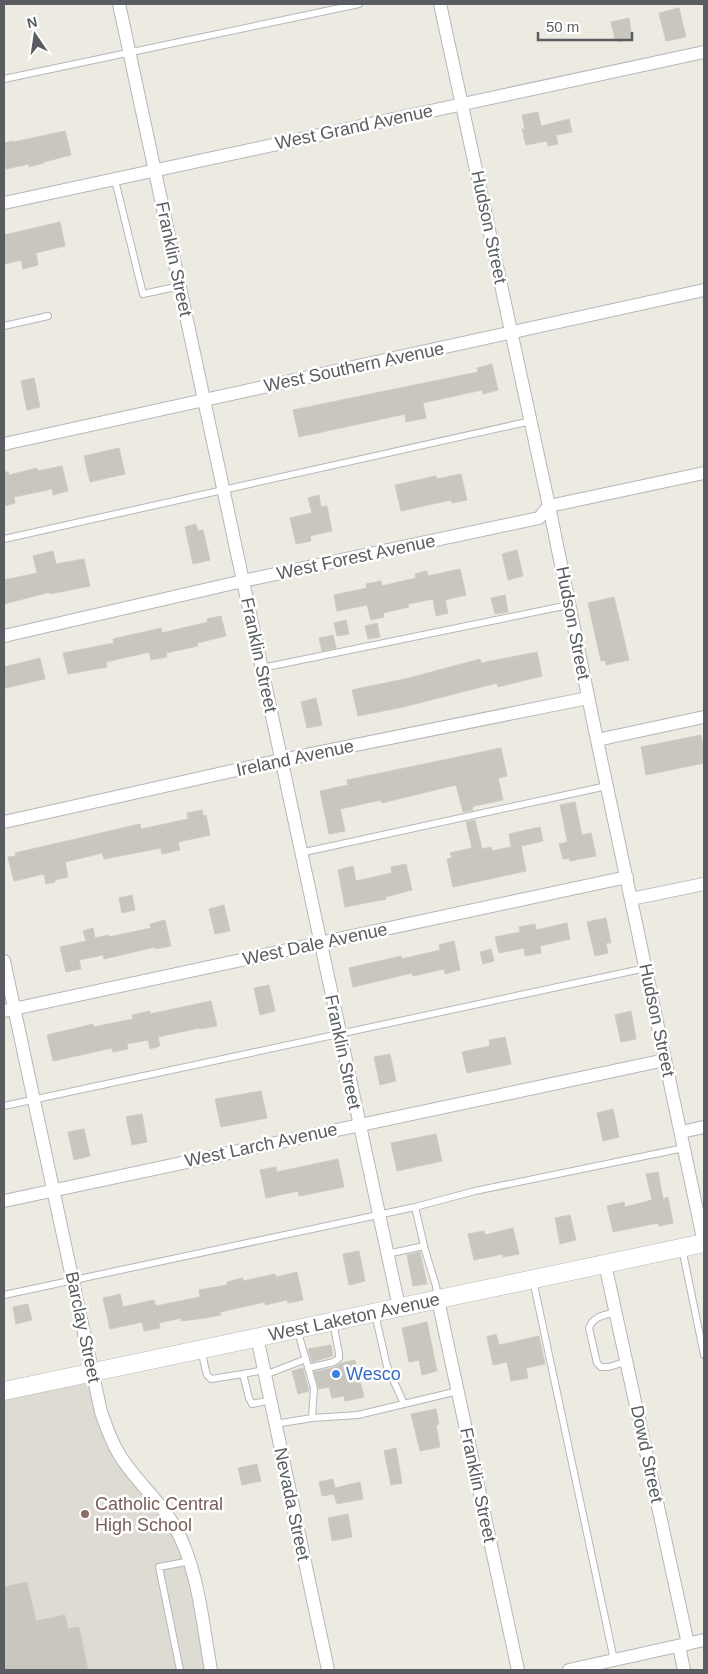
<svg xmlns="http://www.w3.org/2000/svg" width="708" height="1674" font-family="Arial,sans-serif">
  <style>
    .education { fill: #dedbd2 }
    .building { fill: #c9c6c0; stroke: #d0cbbf }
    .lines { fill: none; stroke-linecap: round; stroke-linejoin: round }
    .lane-casing { stroke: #b4b7bb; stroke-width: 8 }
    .street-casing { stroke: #b4b7bb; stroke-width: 14 }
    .secondary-casing { stroke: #b5b8bd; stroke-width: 19 }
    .lane { stroke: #fff; stroke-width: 6 }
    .street { stroke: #fff; stroke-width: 12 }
    .secondary { stroke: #fff; stroke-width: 18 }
    .shop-dot { fill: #3f7fe0; stroke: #fff; stroke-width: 2 }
    .education-dot { fill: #8d6e63; stroke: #fff; stroke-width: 2 }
    .labels { text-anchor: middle; stroke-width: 5; stroke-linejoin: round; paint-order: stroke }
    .street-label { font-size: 18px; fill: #595d61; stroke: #fff }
    .shop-label { font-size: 18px; fill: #366cbe; stroke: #fff; text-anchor: start }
    .education-label { font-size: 18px; fill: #785e54; stroke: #fff; text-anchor: start }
  </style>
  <rect width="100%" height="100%" fill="#eceae1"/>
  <path class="education" d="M 93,1372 L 109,1433 L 175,1527 L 213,1670 L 4,1670 L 4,1391 Z"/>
  <path class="building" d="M 679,8 L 686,37 L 666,41 L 659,13 Z
    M 629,18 L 632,39 L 619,42 L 618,38 L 615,39 L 611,22 Z
    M 538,112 L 541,126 L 569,119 L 572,132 L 556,135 L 558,144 L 548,146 L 547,141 L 526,145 L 522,129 L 525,129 L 522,115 Z
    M 65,131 L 71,155 L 44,162 L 44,163 L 29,167 L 29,164 L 6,169 L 4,143 L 13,141 L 14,142 Z
    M 60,222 L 65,246 L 36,253 L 38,265 L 23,269 L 21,260 L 4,264 L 4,235 Z
    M 492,364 L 498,390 L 483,394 L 482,390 L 423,403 L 426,418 L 406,422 L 405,414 L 299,437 L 293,410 L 478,372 L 477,368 Z
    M 34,378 L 40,407 L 27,410 L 21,381 Z
    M 119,448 L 125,474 L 90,482 L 84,456 Z
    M 62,466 L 68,491 L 53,495 L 52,489 L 14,497 L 15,503 L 4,506 L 4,472 L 8,472 L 9,475 L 37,468 L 38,471 Z
    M 461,474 L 467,500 L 452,503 L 451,500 L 401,511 L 395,485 L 436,476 L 437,479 Z
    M 319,495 L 321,507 L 327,506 L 332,531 L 310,536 L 311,541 L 296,544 L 290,518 L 312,513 L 308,498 Z
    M 196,524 L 198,531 L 203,530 L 210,560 L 193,564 L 185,527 Z
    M 517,550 L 523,576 L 508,580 L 502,554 Z
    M 53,551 L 56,564 L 84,559 L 90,586 L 50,594 L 50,592 L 4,604 L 4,580 L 37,573 L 33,556 Z
    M 460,569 L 466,595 L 445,600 L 448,613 L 436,616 L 433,599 L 408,604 L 409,607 L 383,613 L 384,617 L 371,620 L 367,605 L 337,611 L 334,595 L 367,588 L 366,584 L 381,581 L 382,586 L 416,578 L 415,574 L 427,571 L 428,576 Z
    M 505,595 L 508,612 L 495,614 L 491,598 Z
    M 614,597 L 629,660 L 606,665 L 605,660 L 601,661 L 588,603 Z
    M 221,616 L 226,636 L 197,643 L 198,646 L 166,653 L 167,657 L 151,660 L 149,652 L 106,662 L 107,667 L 68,674 L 63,653 L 114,643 L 113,639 L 161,628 L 162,633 L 208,622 L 207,619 Z
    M 346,620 L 349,634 L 337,636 L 334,623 Z
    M 377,623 L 380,637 L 368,639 L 365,626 Z
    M 333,635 L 336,648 L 322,651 L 319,638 Z
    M 537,652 L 542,676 L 498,687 L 497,683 L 403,707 L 358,716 L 352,690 L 409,678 L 480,659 L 481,663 Z
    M 40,658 L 45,679 L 5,688 L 4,667 Z
    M 316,698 L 322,725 L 307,728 L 301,702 Z
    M 701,735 L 704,749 L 704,763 L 646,775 L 641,747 Z
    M 501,748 L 507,776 L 498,778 L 503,800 L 474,806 L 472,808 L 473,810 L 463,812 L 456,785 L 398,799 L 382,803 L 381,800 L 340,809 L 345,831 L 329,834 L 320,791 L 348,785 L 347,780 Z
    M 575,802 L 582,835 L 591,833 L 596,856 L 570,861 L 569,858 L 563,859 L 559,844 L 567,842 L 567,839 L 560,805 Z
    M 202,810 L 203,816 L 206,815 L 210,835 L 178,842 L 180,850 L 162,854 L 161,848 L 104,859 L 102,853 L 65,862 L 68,877 L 55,880 L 55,882 L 46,884 L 44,874 L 14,881 L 8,857 L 16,856 L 15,853 L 140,824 L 141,829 L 151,827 L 188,819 L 187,813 Z
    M 475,820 L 482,849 L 491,847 L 492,851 L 511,847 L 509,834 L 540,827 L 543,841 L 521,846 L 526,871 L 453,887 L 447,859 L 452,858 L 450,853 L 472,848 L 466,822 Z
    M 406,864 L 412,890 L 385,897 L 386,899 L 345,907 L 338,870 L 353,866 L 356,881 L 392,873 L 391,867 Z
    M 132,895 L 135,910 L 122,913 L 119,898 Z
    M 224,905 L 230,931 L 215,934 L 209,909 Z
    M 606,918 L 611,943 L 606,943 L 608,953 L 595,956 L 587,922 Z
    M 165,920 L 171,946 L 156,949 L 155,947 L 104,959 L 103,955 L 79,960 L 81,969 L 66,972 L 60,947 L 86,941 L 83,931 L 93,928 L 95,938 L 109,935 L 109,937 L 151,928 L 150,924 Z
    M 567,923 L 570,939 L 540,946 L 541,953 L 525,956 L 524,948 L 499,953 L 495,937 L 520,932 L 519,927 L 535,924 L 536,930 Z
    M 454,941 L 460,970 L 445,974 L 444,969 L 413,976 L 412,973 L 353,987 L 349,968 L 401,956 L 402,959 L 440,950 L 439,945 Z
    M 491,949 L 494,961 L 483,964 L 480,952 Z
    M 269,985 L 275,1011 L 260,1015 L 254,988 Z
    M 211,1001 L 217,1026 L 199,1029 L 199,1028 L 158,1037 L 160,1046 L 150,1049 L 148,1040 L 127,1044 L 128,1049 L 113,1052 L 112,1048 L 53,1061 L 47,1035 L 93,1024 L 94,1027 L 133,1019 L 132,1015 L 150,1011 L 150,1014 Z
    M 631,1011 L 636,1039 L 621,1042 L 615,1015 Z
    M 505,1037 L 511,1064 L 467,1073 L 462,1052 L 490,1046 L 489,1040 Z
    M 390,1054 L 396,1081 L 380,1085 L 374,1057 Z
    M 261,1091 L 267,1118 L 221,1127 L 215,1099 Z
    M 613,1109 L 619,1137 L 603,1141 L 597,1113 Z
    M 142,1114 L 147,1142 L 132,1145 L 126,1117 Z
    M 84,1129 L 90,1156 L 74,1160 L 68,1132 Z
    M 436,1134 L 442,1161 L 397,1171 L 391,1143 Z
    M 338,1159 L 344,1187 L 299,1196 L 298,1191 L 266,1198 L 260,1170 L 276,1167 L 277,1172 Z
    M 658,1172 L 663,1199 L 668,1197 L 673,1223 L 659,1226 L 658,1223 L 613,1232 L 607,1206 L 624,1202 L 625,1207 L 652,1200 L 646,1174 Z
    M 570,1215 L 576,1240 L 560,1244 L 555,1218 Z
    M 513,1228 L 519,1254 L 503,1257 L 503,1254 L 474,1260 L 468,1234 L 484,1231 L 485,1235 Z
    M 359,1251 L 365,1281 L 349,1285 L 343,1254 Z
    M 420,1252 L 427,1284 L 413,1286 L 407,1255 Z
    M 297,1272 L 303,1300 L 288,1303 L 287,1300 L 265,1305 L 265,1302 L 220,1312 L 221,1315 L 205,1318 L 181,1321 L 181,1318 L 159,1323 L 160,1328 L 144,1331 L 142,1322 L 110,1329 L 103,1298 L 120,1294 L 123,1307 L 154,1300 L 156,1306 L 200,1297 L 199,1290 L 227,1285 L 227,1282 L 243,1278 L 243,1281 L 275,1274 L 276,1277 Z
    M 28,1304 L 32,1320 L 16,1324 L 13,1307 Z
    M 427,1322 L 437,1371 L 422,1375 L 419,1360 L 409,1362 L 402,1328 Z
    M 496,1334 L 499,1345 L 539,1336 L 545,1364 L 526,1368 L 528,1378 L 511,1381 L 507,1362 L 493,1365 L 487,1337 Z
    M 331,1345 L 333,1356 L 312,1362 L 308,1349 Z
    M 355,1360 L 364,1397 L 345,1401 L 344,1396 L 332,1398 L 329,1387 L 319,1389 L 314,1372 L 335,1367 L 341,1363 Z
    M 303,1368 L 309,1391 L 298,1394 L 292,1371 Z
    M 436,1409 L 439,1424 L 436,1425 L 440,1447 L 420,1451 L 411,1414 Z
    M 396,1448 L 402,1483 L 391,1485 L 384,1451 Z
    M 257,1464 L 261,1481 L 242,1485 L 238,1468 Z
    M 333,1479 L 335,1488 L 360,1482 L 363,1499 L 337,1504 L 334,1494 L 322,1496 L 319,1482 Z
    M 348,1514 L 352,1537 L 332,1541 L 328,1518 Z
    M 27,1582 L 36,1621 L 65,1615 L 68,1629 L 79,1627 L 88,1670 L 4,1670 L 4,1587 Z"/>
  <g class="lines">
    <g class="lane-casing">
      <path id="lane" d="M 4,79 L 359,4
        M 115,180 L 143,294 L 180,286
        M 4,326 L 48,316
        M 4,539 L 531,421
        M 262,668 L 569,605
        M 300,853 L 607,786
        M 4,1106 L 646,968
        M 415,1207 L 425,1250 L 436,1286 L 438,1298
        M 682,1248 L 704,1355
        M 387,1254 L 424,1246
        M 533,1280 L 614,1660
        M 4,1295 L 415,1207 L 475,1191 L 684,1148
        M 616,1312 C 605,1315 593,1316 589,1328 L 597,1363 L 601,1367 L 609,1367 L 628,1361
        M 375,1314 L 387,1366 L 404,1404
        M 201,1350 L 207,1375 L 211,1379 L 243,1374
        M 308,1368 L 334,1362 L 339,1358 L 339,1353 L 333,1322
        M 264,1370 L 243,1374 L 249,1398 L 252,1404 L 271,1400
        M 265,1375 L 306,1359
        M 312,1418 L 358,1415 L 458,1391
        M 275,1424 L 312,1418 L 314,1388 L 297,1329
        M 180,1670 L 159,1567 L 191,1561"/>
    </g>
    <g class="street-casing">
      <path id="street" d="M 119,4 L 399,1307
        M 440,4 L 549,506 L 597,740 L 704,1243
        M 4,203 L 704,52
        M 4,444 L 704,290
        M 4,636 L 243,581 L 539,518 L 549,506 L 704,473
        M 597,740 L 704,717
        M 4,822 L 281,760 L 588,698
        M 631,899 L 704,884
        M 4,961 L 101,1412 C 106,1426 111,1441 119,1454 C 135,1481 159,1499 175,1527 C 199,1570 202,1622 211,1670
        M 4,1011 L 627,877
        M 681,1132 L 704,1127
        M 4,1201 L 665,1060
        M 605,1264 L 688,1644
        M 438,1300 L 518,1670
        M 257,1337 L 328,1670
        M 679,1646 L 684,1670
        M 569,1670 L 704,1640"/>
    </g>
    <g class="secondary-casing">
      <path id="secondary" d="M 4,1391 L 704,1243"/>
    </g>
    <use href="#lane" class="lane"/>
    <use href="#street" class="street"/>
    <use href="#secondary" class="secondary"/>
  </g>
  <circle class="shop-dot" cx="336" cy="1374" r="5"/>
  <circle class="education-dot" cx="85" cy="1514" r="5"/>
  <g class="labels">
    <g class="street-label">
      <text transform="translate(354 127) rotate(-12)" y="6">West Grand Avenue</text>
      <text transform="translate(489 227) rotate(78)" y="6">Hudson Street</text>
      <text transform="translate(174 259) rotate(78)" y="6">Franklin Street</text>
      <text transform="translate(354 367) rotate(-12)" y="6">West Southern Avenue</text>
      <text transform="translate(356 557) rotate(-12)" y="6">West Forest Avenue</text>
      <text transform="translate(573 623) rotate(79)" y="6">Hudson Street</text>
      <text transform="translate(259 655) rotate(78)" y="6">Franklin Street</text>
      <text transform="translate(295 758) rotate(-12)" y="6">Ireland Avenue</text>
      <text transform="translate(315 944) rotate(-12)" y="6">West Dale Avenue</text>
      <text transform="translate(657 1020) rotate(78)" y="6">Hudson Street</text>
      <text transform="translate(343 1052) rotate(78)" y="6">Franklin Street</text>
      <text transform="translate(261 1145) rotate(-12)" y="6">West Larch Avenue</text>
      <text transform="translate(354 1317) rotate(-12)" y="6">West Laketon Avenue</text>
      <text transform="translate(83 1327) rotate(78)" y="6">Barclay Street</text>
      <text transform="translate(647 1454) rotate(78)" y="6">Dowd Street</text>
      <text transform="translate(478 1485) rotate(78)" y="6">Franklin Street</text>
      <text transform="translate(292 1504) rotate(78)" y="6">Nevada Street</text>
    </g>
    <g class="shop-label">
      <text x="346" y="1380">Wesco</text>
    </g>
    <g class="education-label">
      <text x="95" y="1510">Catholic Central<tspan x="95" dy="21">High School</tspan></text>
    </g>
  </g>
  <rect width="708" height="1674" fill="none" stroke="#595d61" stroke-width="10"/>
  <g transform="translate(35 35) rotate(347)" stroke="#ffffff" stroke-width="4" paint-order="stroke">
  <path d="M0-4L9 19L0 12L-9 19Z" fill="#595d61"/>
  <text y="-8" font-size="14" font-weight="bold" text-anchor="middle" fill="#595d61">N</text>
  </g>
  <path d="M538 32v8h94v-8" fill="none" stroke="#595d61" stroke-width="2.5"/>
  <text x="546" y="32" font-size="15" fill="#595d61" stroke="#ffffff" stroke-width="4" paint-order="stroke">50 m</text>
</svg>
